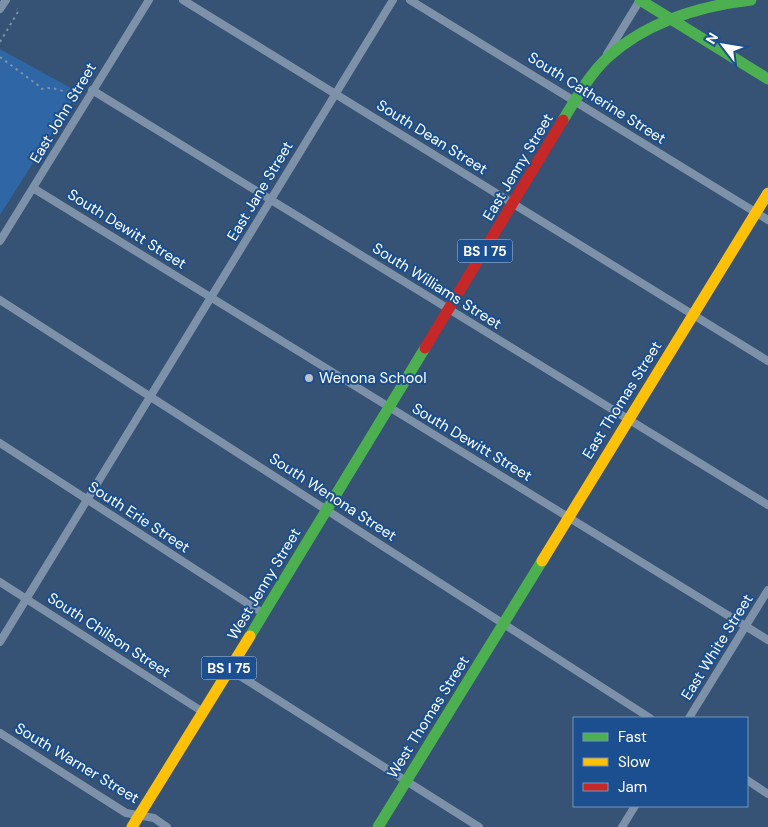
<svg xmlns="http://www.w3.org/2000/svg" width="768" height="827" font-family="'DM Sans',sans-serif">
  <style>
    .green { fill: #2f66a5 }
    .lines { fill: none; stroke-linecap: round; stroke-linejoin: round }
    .path { stroke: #7d92a8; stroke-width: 2; stroke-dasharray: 2.5 4; stroke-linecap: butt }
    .street { stroke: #7d92a8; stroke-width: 8 }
    .fast { stroke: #4caf50; stroke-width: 11 }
    .slow { stroke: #ffc107; stroke-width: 11 }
    .jam { stroke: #c62828; stroke-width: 11 }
    .poi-dot { fill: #b9c2ce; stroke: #1b4f8f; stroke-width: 2 }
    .labels { text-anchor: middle; stroke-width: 4; stroke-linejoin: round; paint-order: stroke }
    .shield { fill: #1b4f8f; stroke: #bbcadd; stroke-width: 1 }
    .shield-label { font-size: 14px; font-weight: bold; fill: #fff }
    .street-label { font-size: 15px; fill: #fff; stroke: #1b4f8f }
    .poi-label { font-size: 15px; fill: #fff; stroke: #1b4f8f; text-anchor: start }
  </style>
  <rect width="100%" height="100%" fill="#365274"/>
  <path class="green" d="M 0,49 L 78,92 L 0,215 Z"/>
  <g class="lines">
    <path class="path" d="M 0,42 L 19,10 L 17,9
      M 0,57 L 39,86
      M 41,89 C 53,86 64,91 74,96"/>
    <path class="street" d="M 183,0 L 768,361
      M 410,0 L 768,220
      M 0,9 L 6,0
      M 607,54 L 640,0
      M 92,90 L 768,505
      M 33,188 L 768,640
      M 0,241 L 149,0
      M 0,300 L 650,718
      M 0,443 L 264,614
      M 0,582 L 203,712
      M 0,642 L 393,0
      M 229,669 L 479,827
      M 689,718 L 768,590
      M 0,733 L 126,813 L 154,818 L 167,827
      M 747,780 L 768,794
      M 622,827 L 635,806"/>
    <path class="fast" d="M 640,0 L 768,79
      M 563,120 C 576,99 589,75 607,58 C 646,22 700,6 751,0
      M 250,636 L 425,348
      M 378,827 L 542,561"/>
    <path class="slow" d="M 542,561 L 768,193
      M 132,827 L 250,636"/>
    <path class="jam" d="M 425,348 L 563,120"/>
  </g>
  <circle class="poi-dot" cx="309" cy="378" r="5"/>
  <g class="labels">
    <g class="shield">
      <rect x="457.5" y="239.5" width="55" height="23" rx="4"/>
      <rect x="201.5" y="656.5" width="55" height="23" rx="4"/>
    </g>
    <g class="shield-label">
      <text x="485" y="256">BS I 75</text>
      <text x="229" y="673">BS I 75</text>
    </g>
    <g class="street-label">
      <text transform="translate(597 98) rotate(32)" y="5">South Catherine Street</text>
      <text transform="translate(63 113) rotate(-59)" y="5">East John Street</text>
      <text transform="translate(432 137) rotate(32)" y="5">South Dean Street</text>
      <text transform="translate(518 167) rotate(-59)" y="5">East Jenny Street</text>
      <text transform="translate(260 191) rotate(-59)" y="5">East Jane Street</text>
      <text transform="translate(127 229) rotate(32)" y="5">South Dewitt Street</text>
      <text transform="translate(437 286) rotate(32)" y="5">South Williams Street</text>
      <text transform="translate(622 400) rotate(-58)" y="5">East Thomas Street</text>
      <text transform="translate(472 442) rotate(31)" y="5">South Dewitt Street</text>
      <text transform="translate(333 497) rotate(33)" y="5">South Wenona Street</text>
      <text transform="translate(139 517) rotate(33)" y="5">South Erie Street</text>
      <text transform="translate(264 584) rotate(-59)" y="5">West Jenny Street</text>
      <text transform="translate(109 635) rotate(33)" y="5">South Chilson Street</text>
      <text transform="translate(717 647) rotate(-58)" y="5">East White Street</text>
      <text transform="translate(428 717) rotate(-58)" y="5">West Thomas Street</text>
      <text transform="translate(77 763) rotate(31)" y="5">South Warner Street</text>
    </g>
    <g class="poi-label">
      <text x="319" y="383">Wenona School</text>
    </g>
  </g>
  <rect x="573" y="717" width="175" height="90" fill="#1b4f8f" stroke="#7695bc"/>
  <rect x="583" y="733" width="25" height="8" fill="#4caf50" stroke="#7695bc"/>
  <text x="618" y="742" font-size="15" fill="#ffffff">Fast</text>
  <rect x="583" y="758" width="25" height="8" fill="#ffc107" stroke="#7695bc"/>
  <text x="618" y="767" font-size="15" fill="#ffffff">Slow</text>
  <rect x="583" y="783" width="25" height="8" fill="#c62828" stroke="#7695bc"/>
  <text x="618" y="792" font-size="15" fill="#ffffff">Jam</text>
  <g transform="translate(723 45) rotate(301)" stroke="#1b4f8f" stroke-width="4" paint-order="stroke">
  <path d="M0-4L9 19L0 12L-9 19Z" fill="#ffffff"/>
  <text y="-8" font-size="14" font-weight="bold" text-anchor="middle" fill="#ffffff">N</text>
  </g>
</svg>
